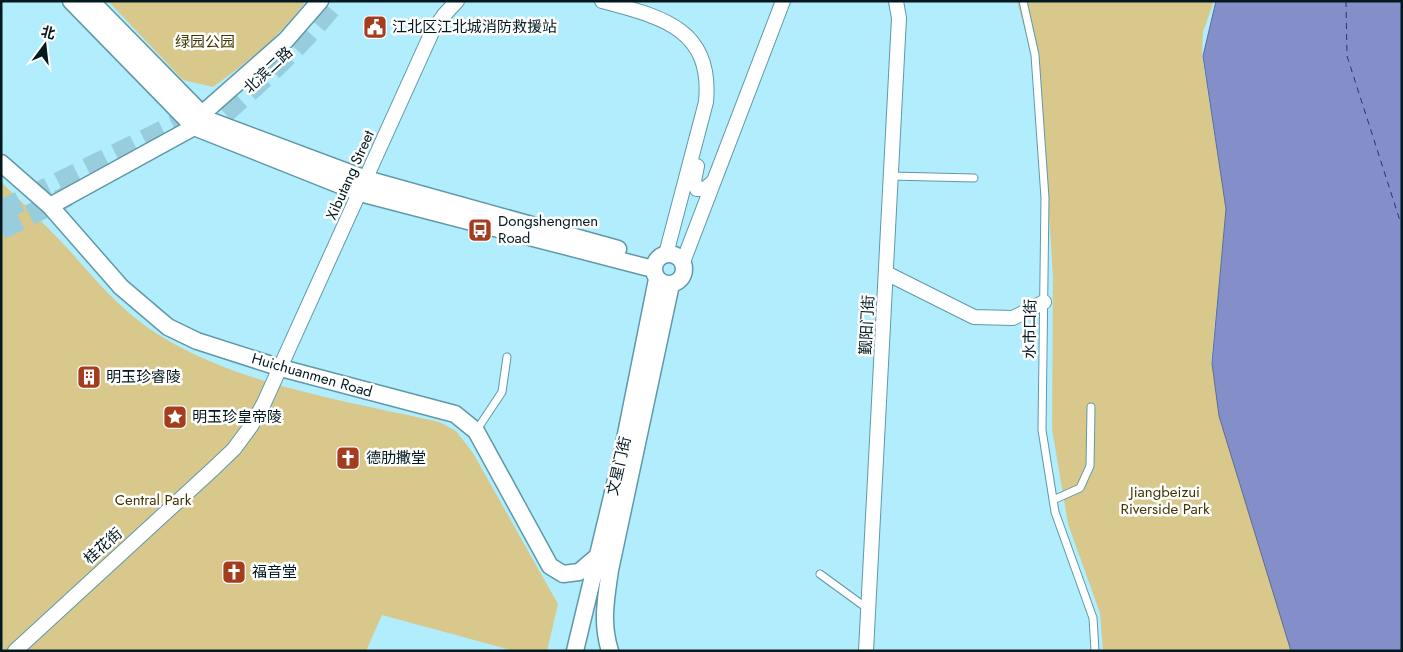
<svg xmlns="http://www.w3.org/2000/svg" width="1403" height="652" font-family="Jost,'Noto Sans SC',sans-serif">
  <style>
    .green { fill: #d8c88b }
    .water { fill: #848fc9; stroke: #5d6c96 }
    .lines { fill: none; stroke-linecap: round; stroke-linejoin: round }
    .ferry { stroke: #2c3177; stroke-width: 1; stroke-dasharray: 6 5; stroke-linecap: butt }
    .primary-tunnel { stroke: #97cddc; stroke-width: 21; stroke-dasharray: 21 11; stroke-linecap: butt }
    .service-casing { stroke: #5f99a8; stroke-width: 9 }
    .minor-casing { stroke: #5f99a8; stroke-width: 16 }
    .tertiary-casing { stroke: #5f99a8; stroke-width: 19 }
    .service { stroke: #fff; stroke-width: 7 }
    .minor { stroke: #fff; stroke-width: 14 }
    .tertiary { stroke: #fff; stroke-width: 16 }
    .labels { text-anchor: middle; stroke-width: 5; stroke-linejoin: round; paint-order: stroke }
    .poi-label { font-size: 15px; fill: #02191f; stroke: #fff; text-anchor: start }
    .park-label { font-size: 15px; fill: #423600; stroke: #fff }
    .street-label { font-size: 15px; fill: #02191f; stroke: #fff }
  </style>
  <rect width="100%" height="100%" fill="#b1edfd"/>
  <path class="green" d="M 108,1 L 306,1 C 281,35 247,63 213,87 L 183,80 Z
    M 1017,1 L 1214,1 L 1203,32 L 1202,56 L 1226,209 L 1211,363 L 1237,402 L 1307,651 L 1103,651 L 1100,613 L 1068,524 L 1052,429 L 1053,277 L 1048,196 L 1032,57 Z
    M 1,182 C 24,204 47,226 68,249 C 89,272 109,297 134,317 C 212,381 342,400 439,422 L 456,431 L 473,453 L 558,604 L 547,651 L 515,651 L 382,615 L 366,651 L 1,651 Z"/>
  <path class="water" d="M 1216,1 L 1402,1 L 1402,651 L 1291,651 L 1219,416 L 1212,363 L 1226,209 L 1203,56 Z"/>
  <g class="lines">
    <path class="ferry" d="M 1346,1 L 1347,56 L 1402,227"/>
    <path class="primary-tunnel" d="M 199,132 L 209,127 C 254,87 299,49 336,1
      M 1,211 L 195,115 L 204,108
      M 1,229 L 68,196"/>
    <g class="service-casing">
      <path id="service" d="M 1023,1 L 1035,55 L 1045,198 L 1042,430 L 1055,512 L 1093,618 L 1095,651
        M 890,176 L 974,178
        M 476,431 L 502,392 L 507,357
        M 1053,500 L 1080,488 L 1090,466 L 1091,407
        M 820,574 L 868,609"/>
    </g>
    <g class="minor-casing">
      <path id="minor" d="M 602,1 C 661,17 713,28 706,102 L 666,254
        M 697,166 L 694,181 L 697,189 L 705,189 L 713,182
        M 683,262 L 783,1
        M 886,273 L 974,317 L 1013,318 L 1044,302
        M 15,651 L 212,470 L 234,449 L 251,426 L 264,403 L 432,32 L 444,15 L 457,1
        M 866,651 L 899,18 L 896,1"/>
    </g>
    <g class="tertiary-casing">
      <path id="tertiary" d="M 71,1 L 194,127 L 360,193 L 653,269
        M 91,1 L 202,114 L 211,121 L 366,179 L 618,249
        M 1,163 L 50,206 L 121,287 L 168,327 L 197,341 L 281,368 L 455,414 L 476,431 L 550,566 L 563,574 L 579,572 L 599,555
        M 50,206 L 194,127 L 202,114 L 286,40 L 320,1
        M654 269a15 15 0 1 1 30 0a15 15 0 1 1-30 0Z
        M 575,651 L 621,459 L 657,279
        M 610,651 C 601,623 606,598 610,570 L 671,284"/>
    </g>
    <use href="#service" class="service"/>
    <use href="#minor" class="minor"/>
    <use href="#tertiary" class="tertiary"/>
  </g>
  <defs>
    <g id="civic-square" transform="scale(1.25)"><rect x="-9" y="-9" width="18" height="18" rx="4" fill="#a43c20" stroke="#fff"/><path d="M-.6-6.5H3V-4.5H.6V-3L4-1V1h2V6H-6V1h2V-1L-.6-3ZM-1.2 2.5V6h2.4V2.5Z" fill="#fff"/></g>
    <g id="bus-square" transform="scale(1.25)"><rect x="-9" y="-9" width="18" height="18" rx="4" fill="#a43c20" stroke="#fff"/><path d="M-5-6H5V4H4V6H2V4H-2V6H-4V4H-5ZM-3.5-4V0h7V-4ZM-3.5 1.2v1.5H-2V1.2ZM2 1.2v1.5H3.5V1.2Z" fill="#fff"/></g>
    <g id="building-square" transform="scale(1.25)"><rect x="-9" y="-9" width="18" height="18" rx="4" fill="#a43c20" stroke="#fff"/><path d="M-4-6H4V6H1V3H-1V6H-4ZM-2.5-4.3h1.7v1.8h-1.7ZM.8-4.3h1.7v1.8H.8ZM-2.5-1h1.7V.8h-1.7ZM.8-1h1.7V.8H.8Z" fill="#fff"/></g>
    <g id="sight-square" transform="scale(1.25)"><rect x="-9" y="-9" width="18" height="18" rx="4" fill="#a43c20" stroke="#fff"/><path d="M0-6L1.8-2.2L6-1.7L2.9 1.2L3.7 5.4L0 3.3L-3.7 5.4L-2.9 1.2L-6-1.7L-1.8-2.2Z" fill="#fff"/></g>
    <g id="church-square" transform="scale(1.25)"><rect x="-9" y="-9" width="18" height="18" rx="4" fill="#a43c20" stroke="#fff"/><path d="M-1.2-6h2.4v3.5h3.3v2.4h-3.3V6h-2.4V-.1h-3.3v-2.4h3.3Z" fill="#fff"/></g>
  </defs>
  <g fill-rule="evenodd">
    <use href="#civic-square" x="375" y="27"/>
    <use href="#bus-square" x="480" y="230"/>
    <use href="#building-square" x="89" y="377"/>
    <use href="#sight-square" x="175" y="417"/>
    <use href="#church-square" x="348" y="458"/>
    <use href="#church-square" x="234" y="572"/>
  </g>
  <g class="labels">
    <g class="poi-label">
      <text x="392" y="32">江北区江北城消防救援站</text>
      <text x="498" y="226">Dongshengmen<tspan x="498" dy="17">Road</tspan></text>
      <text x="106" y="382">明玉珍睿陵</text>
      <text x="192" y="422">明玉珍皇帝陵</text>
      <text x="366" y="463">德肋撒堂</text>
      <text x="252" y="577">福音堂</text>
    </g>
    <g class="park-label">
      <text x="205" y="47">绿园公园</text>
      <text x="1165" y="497">Jiangbeizui<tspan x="1165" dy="17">Riverside Park</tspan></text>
      <text x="153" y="505">Central Park</text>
    </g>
    <g class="street-label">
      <text transform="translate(268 70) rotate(-43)" y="5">北滨二路</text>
      <text transform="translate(350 175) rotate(-66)" y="5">Xibutang Street</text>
      <text transform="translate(867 325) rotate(-87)" y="5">觐阳门街</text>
      <text transform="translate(1030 329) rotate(-89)" y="5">水市口街</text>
      <text transform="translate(312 375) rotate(16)" y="5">Huichuanmen Road</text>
      <text transform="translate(619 466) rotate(-77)" y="5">文星门街</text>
      <text transform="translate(103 546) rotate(-42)" y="5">桂花街</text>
    </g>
  </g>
  <rect width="1403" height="652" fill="none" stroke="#02191f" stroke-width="5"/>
  <g transform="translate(45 45) rotate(15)" stroke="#ffffff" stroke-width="4" paint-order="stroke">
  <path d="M0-4L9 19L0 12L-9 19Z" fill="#02191f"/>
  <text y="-8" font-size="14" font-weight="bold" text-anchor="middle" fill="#02191f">北</text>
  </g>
</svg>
